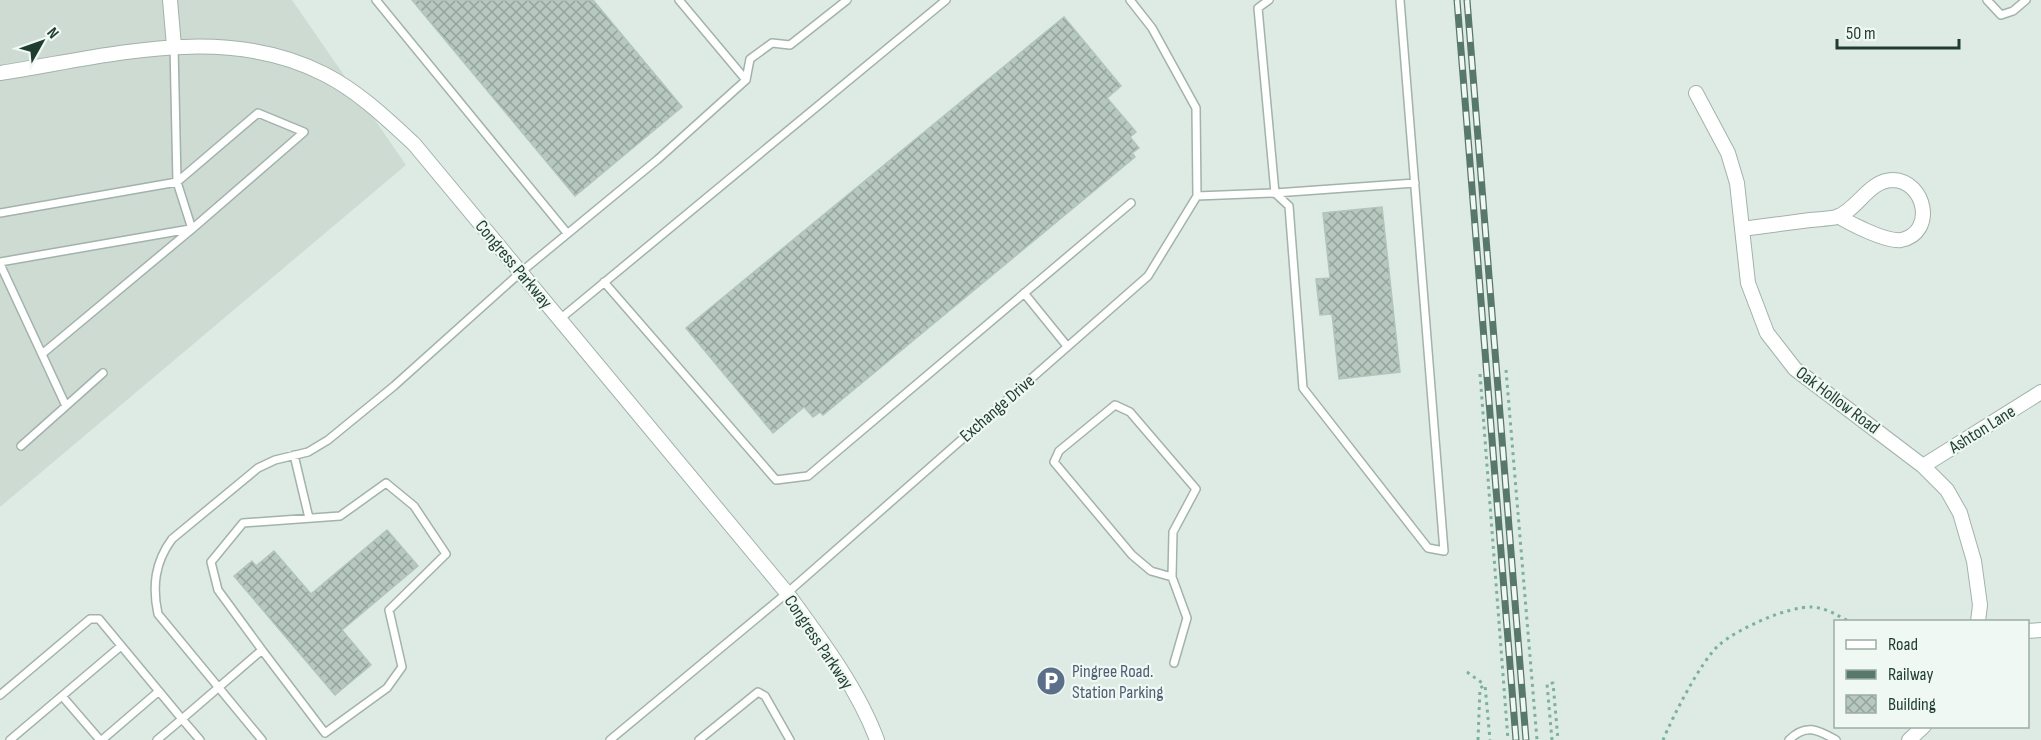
<svg xmlns="http://www.w3.org/2000/svg" width="2041" height="740" font-family="'Sofia Sans Condensed',sans-serif">
  <style>
    .built { fill: #cddbd3 }
    .building { fill: url(#building-cross-hatch); stroke: #b1c5ba; stroke-width: 1.5 }
    .lines { fill: none; stroke-linecap: round; stroke-linejoin: round }
    .service-casing { stroke: #a1b3aa; stroke-width: 10 }
    .minor-casing { stroke: #a1b3aa; stroke-width: 16 }
    .path { stroke: #7cb19a; stroke-width: 3; stroke-dasharray: 3 4.5; stroke-linecap: butt }
    .service { stroke: #fff; stroke-width: 7 }
    .minor { stroke: #fff; stroke-width: 14 }
    .rail-casing { stroke: #59786c; stroke-width: 7 }
    .rail { stroke: #eff8f2; stroke-width: 4.5; stroke-dasharray: 14; stroke-linecap: butt }
    .labels { text-anchor: middle; stroke-width: 4.5; stroke-linejoin: round; paint-order: stroke }
    .street-label { font-size: 18px; fill: #1f3c30; stroke: #eff8f2 }
    .service-label { font-size: 18px; fill: #4e5e75; stroke: #eff8f2; text-anchor: start }
  </style>
  <defs>
    <pattern id="building-cross-hatch" width="8" height="8" patternUnits="userSpaceOnUse" patternTransform="scale(1.5)"><rect width="8" height="8" fill="#b7c9bf"/><path d="M0 0l8 8M0 8l8-8" fill="none" stroke="#94a49c"/></pattern>
  </defs>
  <rect width="100%" height="100%" fill="#deebe4"/>
  <path class="built" d="M 0,0 L 292,0 L 406,165 L 0,507 Z"/>
  <path class="building" d="M 412,0 L 593,0 L 682,107 L 575,196 Z
    M 1064,17 L 1121,86 L 1107,98 L 1136,132 L 1130,137 L 1139,148 L 1132,153 L 1135,157 L 823,415 L 820,412 L 813,417 L 804,407 L 773,433 L 686,328 Z
    M 1382,207 L 1400,372 L 1339,379 L 1332,314 L 1320,315 L 1316,279 L 1330,278 L 1323,213 Z
    M 387,530 L 418,566 L 342,630 L 371,665 L 335,695 L 234,576 L 252,561 L 256,566 L 274,551 L 311,594 Z"/>
  <g class="lines">
    <g class="service-casing">
      <path id="service" d="M 376,0 L 567,233
        M 679,0 L 746,80
        M 1269,0 L 1258,8 L 1275,193 L 1289,206 L 1303,388 L 1428,548 L 1444,551 L 1400,0
        M 1987,0 L 2001,15 L 2013,11 L 2026,0
        M 1197,196 L 1275,193 L 1415,183
        M 0,213 L 177,182 L 258,113 L 304,132 L 192,229 L 177,182 L 174,46
        M 0,262 L 190,229
        M 0,264 L 66,406 L 103,373
        M 604,282 L 776,480 L 808,476 L 1131,203
        M 1024,293 L 1067,346
        M 560,319 L 946,0
        M 42,354 L 192,229
        M 21,446 L 66,406
        M 294,455 L 309,518
        M 1172,577 L 1173,532 L 1196,489 L 1130,412 L 1115,405 L 1059,451 L 1054,462 L 1132,555 L 1151,571 L 1172,577 L 1187,618 L 1174,663
        M 0,695 L 90,619 L 99,619 L 182,719 L 157,740
        M 62,696 L 100,740
        M 10,740 L 121,646
        M 102,740 L 159,691
        M 200,740 L 182,719 L 262,650 L 218,590 L 211,562 L 243,523 L 340,516 L 386,483 L 414,506 L 446,554 L 389,610 L 402,667 L 387,688 L 325,733 L 262,650
        M 262,740 L 158,614 C 152,586 155,562 172,539 L 258,468 L 275,460 L 308,452 L 328,440 L 394,386 L 521,272 L 657,160 L 746,80 L 750,59 L 772,43 L 790,45 L 847,0
        M 610,740 L 787,593 L 1148,276 L 1197,196 L 1196,108 L 1152,28 L 1130,0
        M 699,740 L 758,692 L 765,696 L 790,740
        M 1789,740 C 1806,723 1818,730 1836,740"/>
    </g>
    <g class="minor-casing">
      <path id="minor" d="M 170,0 L 174,46
        M 0,73 C 105,57 224,22 324,74 C 358,91 387,119 414,144 L 787,593 C 819,637 858,688 877,740
        M 1696,93 L 1728,153 L 1737,183 L 1748,283 L 1767,333 L 1795,369 L 1923,466 L 1947,490 L 1960,513 L 1974,561 L 1980,605 L 1978,622
        M 1742,229 C 1765,226 1787,223 1810,220 C 1818,219 1829,219 1837,217 C 1858,209 1869,180 1893,180 C 1926,181 1936,233 1901,240 C 1886,242 1851,224 1838,216
        M 1923,466 L 2041,392
        M 2028,631 L 2041,630
        M 1909,740 L 1924,726"/>
    </g>
    <path class="path" d="M 1506,370 L 1537,740
      M 1480,374 L 1508,740
      M 1467,672 L 1485,685
      M 1478,740 L 1480,688 L 1485,685 L 1490,740
      M 1552,740 L 1547,684 L 1553,683 L 1558,740
      M 1663,740 C 1673,716 1701,661 1719,645 C 1737,629 1788,606 1812,607 C 1826,608 1837,615 1850,622"/>
    <use href="#service" class="service"/>
    <use href="#minor" class="minor"/>
    <g class="rail-casing">
      <path id="rail" d="M 1457,0 L 1516,740
        M 1467,0 L 1526,740"/>
    </g>
    <use href="#rail" class="rail"/>
  </g>
  <defs>
    <g id="parking-disc" transform="scale(1.5)"><circle r="9.5" fill="#5c6f8a" stroke="#eff8f2"/><path d="M-3.5-5.5H1a3.5 3.5 0 0 1 0 7H-1V5.5H-3.5ZM-1-3.4V-.6H.8a1.4 1.4 0 0 0 0-2.8Z" fill="#fff"/></g>
  </defs>
  <g fill-rule="evenodd">
    <use href="#parking-disc" x="1051" y="681"/>
  </g>
  <g class="labels">
    <g class="street-label">
      <text transform="translate(514 264) rotate(50)" y="6">Congress Parkway</text>
      <text transform="translate(1838 400) rotate(37)" y="6">Oak Hollow Road</text>
      <text transform="translate(997 408) rotate(-41)" y="6">Exchange Drive</text>
      <text transform="translate(1982 429) rotate(-32)" y="6">Ashton Lane</text>
      <text transform="translate(819 642) rotate(56)" y="6">Congress Parkway</text>
    </g>
    <g class="service-label">
      <text x="1072" y="677">Pingree Road.<tspan x="1072" dy="21">Station Parking</tspan></text>
    </g>
  </g>
  <rect x="1834" y="620" width="195" height="108" fill="#eff8f2" stroke="#9cada4" stroke-width="1.5"/>
  <rect x="1846" y="640" width="30" height="9" fill="#ffffff" stroke="#9cada4" stroke-width="1.5"/>
  <text x="1888" y="650" font-size="18" fill="#1f3c30">Road</text>
  <rect x="1846" y="670" width="30" height="9" fill="#59786c" stroke="#9cada4" stroke-width="1.5"/>
  <text x="1888" y="680" font-size="18" fill="#1f3c30">Railway</text>
  <rect x="1846" y="695" width="30" height="18" fill="url(#building-cross-hatch)" stroke="#9cada4" stroke-width="1.5"/>
  <text x="1888" y="710" font-size="18" fill="#1f3c30">Building</text>
  <g transform="translate(42 42) rotate(50)" stroke="#eff8f2" stroke-width="4.5" paint-order="stroke">
  <path d="M0-4.5L10 22L0 15L-10 22Z" fill="#1f3c30"/>
  <text y="-9" font-size="16" font-weight="bold" text-anchor="middle" fill="#1f3c30">N</text>
  </g>
  <path d="M1837 39v9h122v-9" fill="none" stroke="#1f3c30" stroke-width="3"/>
  <text x="1846" y="39" font-size="18" fill="#1f3c30" stroke="#eff8f2" stroke-width="4.5" paint-order="stroke">50 m</text>
</svg>
